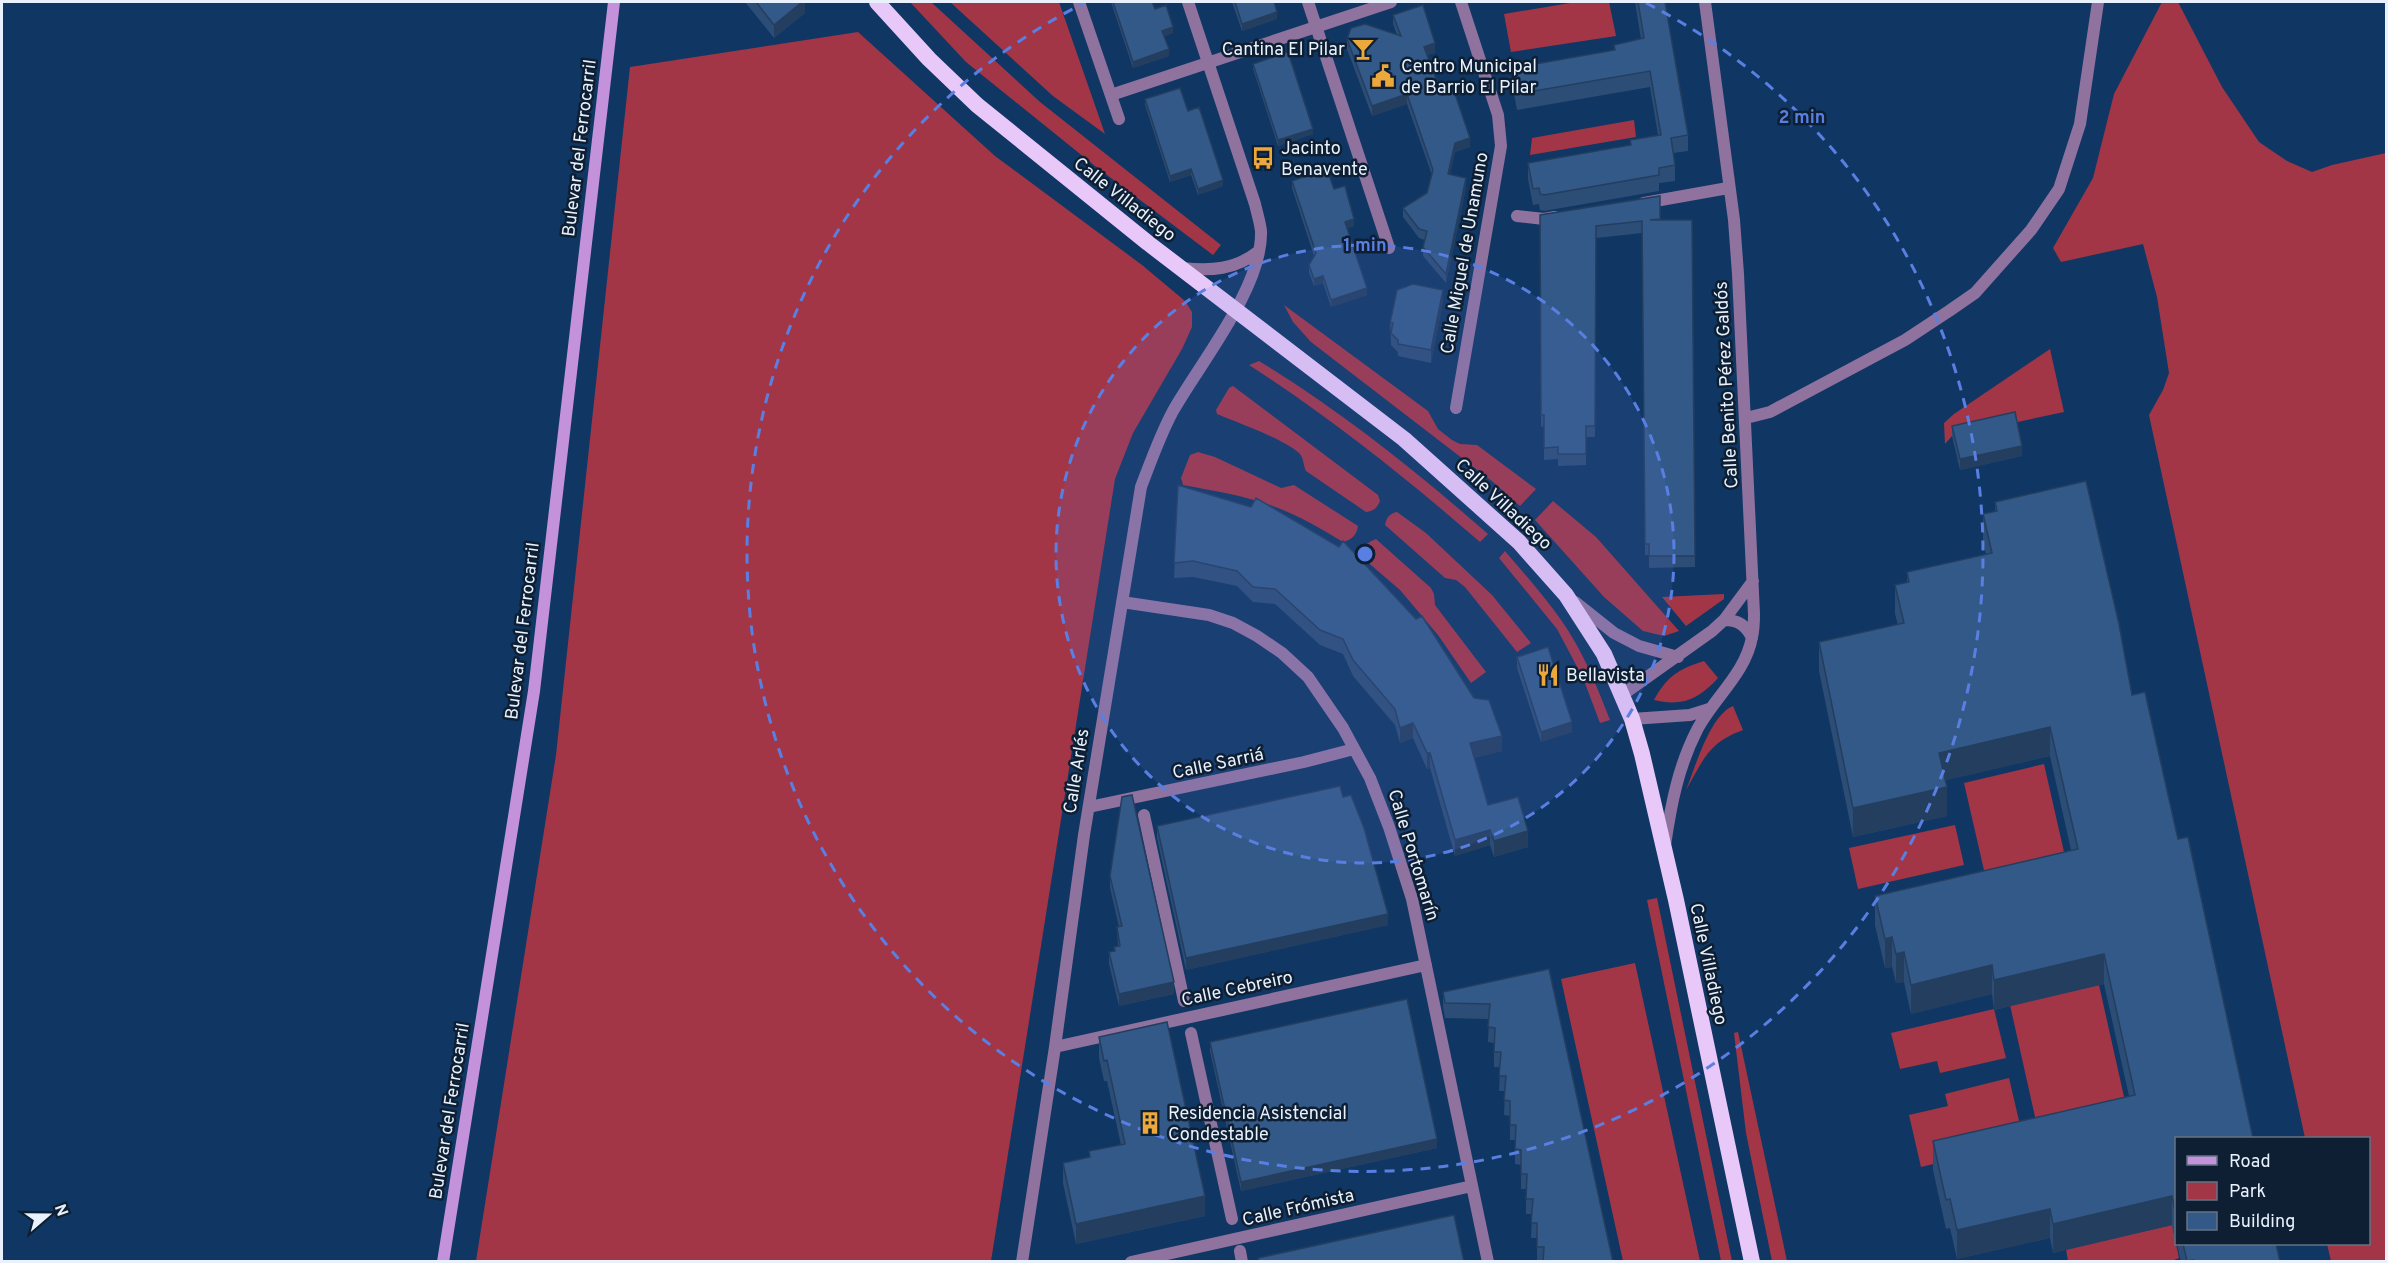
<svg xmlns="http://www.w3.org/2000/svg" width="2388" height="1263" font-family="Overpass,sans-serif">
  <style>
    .green { fill: #a23647 }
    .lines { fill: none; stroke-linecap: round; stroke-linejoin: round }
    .pedestrian { stroke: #90729f; stroke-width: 12 }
    .minor { stroke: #90729f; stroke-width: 12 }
    .secondary { stroke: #c392db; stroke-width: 12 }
    .trunk { stroke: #e8c8f8; stroke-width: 16 }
    .wall { fill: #2c4d75 }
    .shaded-wall { fill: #243e5f }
    .building { fill: #335988; stroke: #243e5f; stroke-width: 1.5 }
    .ring { fill: none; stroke: #5a7fe3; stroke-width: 3; stroke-dasharray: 10 8 }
    .labels { text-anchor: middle; stroke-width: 5; stroke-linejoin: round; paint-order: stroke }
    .poi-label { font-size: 18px; fill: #e8f1fc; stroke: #0e1f33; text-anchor: start }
    .street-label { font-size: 18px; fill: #e8f1fc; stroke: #0e1f33 }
    .centre { fill: #5a7fe3; stroke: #0e1f33; stroke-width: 3 }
    .ring-label { font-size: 18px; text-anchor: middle; font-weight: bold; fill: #5a7fe3; stroke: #0e1f33; stroke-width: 5; stroke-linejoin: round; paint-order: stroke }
  </style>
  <rect width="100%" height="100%" fill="#103763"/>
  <path class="green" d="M 910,2 L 931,2 L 1040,102 L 1221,245 L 1213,255 L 1095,166 L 966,62 Z
    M 950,2 L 1059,2 L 1105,134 L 1053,96 Z
    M 1576,2 L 1609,2 L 1616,36 L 1511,52 L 1504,14 Z
    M 2162,2 L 2178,2 L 2222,87 L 2259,142 L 2287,161 L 2312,172 L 2332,165 L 2386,153 L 2386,1261 L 2331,1261 L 2327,1244 L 2368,1244 L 2368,1138 L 2305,1138 L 2149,415 L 2163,390 L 2169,373 L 2157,297 L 2143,244 L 2061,262 L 2053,248 L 2093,178 L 2114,94 Z
    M 858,32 L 995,156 L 1142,265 L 1185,301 L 1192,312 L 1192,327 L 1182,349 L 1133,433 L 1115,479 L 991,1261 L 476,1261 L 556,755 L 630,67 Z
    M 1634,120 L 1636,137 L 1530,155 L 1532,138 Z
    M 1284,305 L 1428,411 L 1438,429 L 1452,440 L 1460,444 L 1477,445 L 1536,489 L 1520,506 L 1493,482 L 1311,342 L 1293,322 Z
    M 2050,349 L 2064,412 L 1952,436 L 1945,444 L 1944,423 L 1954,414 Z
    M 1259,361 C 1341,411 1416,471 1488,534 L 1480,542 C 1406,478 1331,418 1249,365 Z
    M 1233,386 L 1378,495 L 1380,501 C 1377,508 1374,511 1366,512 L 1306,471 C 1303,465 1304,458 1299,453 C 1284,439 1238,423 1217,414 L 1216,410 L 1229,388 Z
    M 1198,452 L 1215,457 L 1281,488 L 1294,485 L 1358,526 C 1357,535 1351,540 1343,542 C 1322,529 1301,517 1278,508 C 1248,496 1214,491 1183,485 L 1181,478 L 1190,455 Z
    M 1553,501 L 1596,537 L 1679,631 L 1664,636 L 1643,631 L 1604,597 L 1535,520 Z
    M 1397,512 L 1426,533 L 1492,595 L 1531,643 L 1517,652 L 1465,587 L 1456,580 L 1445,578 L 1385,525 C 1386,518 1390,513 1397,512 Z
    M 1376,539 L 1431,588 L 1434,594 L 1435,605 L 1486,672 L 1471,683 L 1438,635 L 1400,590 L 1364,559 L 1362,553 C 1364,545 1368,542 1376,539 Z
    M 1505,551 C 1527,577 1551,603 1569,632 C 1586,659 1598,689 1610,720 L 1600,723 L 1583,678 L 1557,629 L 1499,558 Z
    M 1724,594 L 1724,599 L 1686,626 L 1662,597 Z
    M 1704,661 L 1718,678 C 1699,699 1682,707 1654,700 C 1667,676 1679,669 1704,661 Z
    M 1733,706 L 1743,730 C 1708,743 1704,759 1686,790 C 1695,768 1710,715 1733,706 Z
    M 2044,764 L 2069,874 L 1989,892 L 1964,783 Z
    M 1955,825 L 1964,865 L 1858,889 L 1849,848 Z
    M 1657,898 L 1732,1261 L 1721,1261 L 1647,900 Z
    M 1635,963 L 1700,1261 L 1623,1261 L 1561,979 Z
    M 2099,985 L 2129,1119 L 2040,1139 L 2010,1005 Z
    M 1994,1009 L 2006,1058 L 1940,1073 L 1937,1061 L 1900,1069 L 1891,1033 Z
    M 1738,1032 L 1787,1261 L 1772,1261 L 1746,1133 L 1734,1033 Z
    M 2009,1078 L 2024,1142 L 1921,1167 L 1909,1115 L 1948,1106 L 1945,1094 Z
    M 2172,1225 L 2179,1258 L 2169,1262 L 2068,1261 L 2066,1249 Z"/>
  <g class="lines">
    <path class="pedestrian" d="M 1144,815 L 1184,1001
      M 1191,1033 L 1232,1219
      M 1240,1251 L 1242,1262"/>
    <path class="minor" d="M 1079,2 L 1119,119
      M 1308,2 L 1389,248
      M 1111,95 L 1391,2
      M 1644,203 L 1728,188
      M 1517,216 L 1544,219 L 1555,217
      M 1182,268 C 1211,271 1235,270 1259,251
      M 1456,408 L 1501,146 L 1498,115 L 1461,2
      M 1746,418 L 1770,412 L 1905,340 L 1949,311 L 1975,293 L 2031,230 L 2059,189 L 2080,124 L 2098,2
      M 1122,602 L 1209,615 L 1233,623 L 1257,636 L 1282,653 L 1308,677 L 1343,728 L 1370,778 L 1389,827 L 1412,899 L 1488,1262
      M 1575,602 L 1614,633 L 1639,646 L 1678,657
      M 1724,620 C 1738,620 1746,625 1752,638
      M 1622,695 L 1712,631 L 1724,620 L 1753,581
      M 1632,719 L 1690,715 L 1709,709
      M 1089,807 L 1304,762 L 1354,749
      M 1665,845 C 1671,805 1678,767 1697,730 C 1713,699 1746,673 1752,637 C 1754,629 1754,621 1754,614 L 1738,274 L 1734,220 L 1705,2
      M 1055,1047 L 1426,965
      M 1022,1262 L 1055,1047 L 1084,835 L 1141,487 C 1151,461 1160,435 1173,411 C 1200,363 1263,287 1261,231 C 1260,222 1257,213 1255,204 L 1188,2
      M 1131,1262 L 1472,1186"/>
    <path class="secondary" d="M 443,1262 L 534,691 L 614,2"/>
    <path class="trunk" d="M 877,2 L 929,59 L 977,105 L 1148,243 L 1404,439 L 1519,542 L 1566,595 L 1604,654 L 1632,719 L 1642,754 L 1676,900 L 1752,1262"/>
  </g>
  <path class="wall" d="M 745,2 L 805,2 L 805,13 L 774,38 Z
    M 1111,2 L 1152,2 L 1155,9 L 1173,33 L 1164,36 L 1169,56 L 1133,68 Z
    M 1232,2 L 1274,2 L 1277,19 L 1242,31 Z
    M 1635,2 L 1665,2 L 1688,135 L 1688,151 L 1673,153 L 1675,165 L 1675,181 L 1659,183 L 1659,191 L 1544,211 L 1540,210 L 1539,204 L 1533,205 L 1528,179 L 1528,163 L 1630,145 L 1630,140 L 1658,135 L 1650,87 L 1517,110 L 1512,83 L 1512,68 L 1614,50 L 1614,45 L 1641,39 Z
    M 1393,15 L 1435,53 L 1427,55 L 1442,95 L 1470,147 L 1455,152 L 1450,174 L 1466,188 L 1446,283 L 1423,256 L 1423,247 L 1425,240 L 1419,238 L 1403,217 L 1403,208 L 1427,193 L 1432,175 L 1407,104 L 1372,116 L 1347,49 L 1347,39 L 1397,35 L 1393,24 Z
    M 1253,64 L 1313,134 L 1278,146 L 1253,69 Z
    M 1145,99 L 1188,111 L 1223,186 L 1198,195 L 1191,175 L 1170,182 L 1145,105 Z
    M 1292,181 L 1334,189 L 1354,226 L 1347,228 L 1367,295 L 1331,307 L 1323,283 L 1314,286 L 1309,273 L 1309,265 L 1314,256 L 1292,188 Z
    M 1660,196 L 1660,220 L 1692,220 L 1695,567 L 1649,568 L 1649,555 L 1645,555 L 1642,233 L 1596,238 L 1595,437 L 1586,437 L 1586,465 L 1558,466 L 1558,459 L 1544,460 L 1544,426 L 1541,427 L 1540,215 Z
    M 1443,302 L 1431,363 L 1398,356 L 1398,352 L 1391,345 L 1390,323 Z
    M 1952,426 L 2022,456 L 1960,470 L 1952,436 Z
    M 1178,485 L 1502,751 L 1474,758 L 1488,805 L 1528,847 L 1494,857 L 1490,845 L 1455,856 L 1430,768 L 1427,769 L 1413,738 L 1400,743 L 1395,725 L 1353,676 L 1343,654 L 1320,645 L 1275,604 L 1253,602 L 1237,586 L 1193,577 L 1174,578 Z
    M 1995,502 L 2176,1138 L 2176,1243 L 2172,1225 L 2053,1253 L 2050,1238 L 1957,1259 L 1950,1228 L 1946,1229 L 1933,1170 L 1933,1141 L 2129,1096 L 2104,984 L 1994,1010 L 1992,994 L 1911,1014 L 1904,982 L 1896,983 L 1892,967 L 1885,968 L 1875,925 L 1875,896 L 2071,850 L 2050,756 L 1946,780 L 1947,816 L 1853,837 L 1819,671 L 1819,642 L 1898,625 L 1895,614 L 1895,585 L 1907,582 L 1907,572 L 1986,554 L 1983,543 L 1983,514 L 1995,511 Z
    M 1517,657 L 1572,732 L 1541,742 L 1517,668 Z
    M 1343,797 L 1388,925 L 1186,970 L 1157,838 L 1157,826 Z
    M 1110,876 L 1174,994 L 1119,1006 L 1109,964 L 1109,952 L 1114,951 L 1114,947 L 1118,946 L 1117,927 L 1119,927 L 1110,888 Z
    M 1549,969 L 1613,1262 L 1537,1262 L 1537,1238 L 1531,1238 L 1532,1214 L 1526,1214 L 1526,1189 L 1521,1189 L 1521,1165 L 1515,1164 L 1515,1140 L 1510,1140 L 1510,1116 L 1504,1115 L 1505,1091 L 1499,1091 L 1500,1067 L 1494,1067 L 1494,1043 L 1488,1042 L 1489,1019 L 1445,1018 L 1443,1007 L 1443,992 Z
    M 1099,1037 L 1205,1216 L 1076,1244 L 1063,1183 L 1063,1163 L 1089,1157 L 1089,1151 L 1121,1145 L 1107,1081 L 1104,1081 L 1099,1058 Z
    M 1210,1042 L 1437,1148 L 1241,1191 L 1210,1051 Z
    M 2177,1244 L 2276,1244 L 2280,1262 L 2181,1262 Z"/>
  <path class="shaded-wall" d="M 802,2 L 805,2 L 805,13 L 774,38 L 774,25 Z
    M 1277,12 L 1277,19 L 1242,31 L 1242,24 Z
    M 1173,27 L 1173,33 L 1162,37 L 1162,31 Z
    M 1435,43 L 1435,53 L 1424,56 L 1424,47 Z
    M 1169,49 L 1169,56 L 1133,68 L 1133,62 Z
    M 1407,94 L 1407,104 L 1372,116 L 1372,106 Z
    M 1313,129 L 1313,134 L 1278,146 L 1278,140 Z
    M 1470,138 L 1470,147 L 1455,152 L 1448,183 L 1448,174 L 1455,143 Z
    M 1191,169 L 1191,175 L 1170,182 L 1170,176 Z
    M 1466,178 L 1466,188 L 1446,283 L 1446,274 Z
    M 1223,180 L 1223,186 L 1198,195 L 1198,189 Z
    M 1354,219 L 1354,226 L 1345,229 L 1345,222 Z
    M 1323,276 L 1323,283 L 1314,286 L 1314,279 Z
    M 1367,288 L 1367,295 L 1331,307 L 1331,300 Z
    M 1443,290 L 1443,302 L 1431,363 L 1431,350 Z
    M 2022,446 L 2022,456 L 1960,470 L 1960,459 Z
    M 1572,722 L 1572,732 L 1541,742 L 1541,732 Z
    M 1413,723 L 1413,738 L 1400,743 L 1400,728 Z
    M 2050,727 L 2050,756 L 1939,782 L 1939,753 Z
    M 1502,736 L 1502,751 L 1470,759 L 1470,743 Z
    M 1427,753 L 1430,753 L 1430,768 L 1427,769 Z
    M 1947,787 L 1947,816 L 1853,837 L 1853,808 Z
    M 1490,830 L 1490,845 L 1455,856 L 1455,840 Z
    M 1528,831 L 1528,847 L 1494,857 L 1494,841 Z
    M 1388,914 L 1388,925 L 1186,970 L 1186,958 Z
    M 1892,937 L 1892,967 L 1885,968 L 1885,939 Z
    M 1904,952 L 1904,982 L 1896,983 L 1896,954 Z
    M 2104,954 L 2104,984 L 1994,1010 L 1994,980 Z
    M 1992,965 L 1992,994 L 1911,1014 L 1911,985 Z
    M 1174,982 L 1174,994 L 1119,1006 L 1119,994 Z
    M 1437,1139 L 1437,1148 L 1241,1191 L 1241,1182 Z
    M 1205,1196 L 1205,1216 L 1076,1244 L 1076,1224 Z
    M 2172,1196 L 2172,1225 L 2053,1253 L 2053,1224 Z
    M 2050,1209 L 2050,1238 L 1957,1259 L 1957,1230 Z"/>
  <path class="building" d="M 756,2 L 802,2 L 774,25 Z
    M 1113,2 L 1152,2 L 1155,9 L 1166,5 L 1173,27 L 1162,31 L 1169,49 L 1133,62 Z
    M 1235,2 L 1274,2 L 1277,12 L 1242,24 Z
    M 1638,2 L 1665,2 L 1688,135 L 1671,138 L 1675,165 L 1659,168 L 1659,175 L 1544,195 L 1540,194 L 1539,188 L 1533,189 L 1528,163 L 1631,145 L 1630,140 L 1661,135 L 1650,71 L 1517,94 L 1512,68 L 1615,50 L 1614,45 L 1644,38 Z
    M 1423,5 L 1435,43 L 1424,47 L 1442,95 L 1454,91 L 1470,138 L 1455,143 L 1448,174 L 1466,178 L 1446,274 L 1423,247 L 1427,231 L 1419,229 L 1403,208 L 1427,193 L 1433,170 L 1407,94 L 1372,106 L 1347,39 L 1351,28 L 1365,24 L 1401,36 L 1393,15 Z
    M 1288,52 L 1313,129 L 1278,140 L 1253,64 Z
    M 1180,88 L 1188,111 L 1199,107 L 1223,180 L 1198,189 L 1191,169 L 1170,176 L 1145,99 Z
    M 1327,169 L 1334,189 L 1345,186 L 1354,219 L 1345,222 L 1367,288 L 1331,300 L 1323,276 L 1314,279 L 1309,265 L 1316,253 L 1292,181 Z
    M 1660,196 L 1660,219 L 1650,220 L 1692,220 L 1695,556 L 1649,556 L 1649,544 L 1645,544 L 1642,221 L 1596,226 L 1595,426 L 1586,426 L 1586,454 L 1558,454 L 1558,447 L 1544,448 L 1544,415 L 1541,415 L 1540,215 Z
    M 1413,284 L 1443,290 L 1431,350 L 1398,344 L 1398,340 L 1391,333 L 1393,323 L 1390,323 L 1397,290 Z
    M 2015,412 L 2022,446 L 1960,459 L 1952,426 Z
    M 2086,481 L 2119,624 L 2132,695 L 2145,692 L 2178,839 L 2188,837 L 2253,1138 L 2176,1138 L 2176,1214 L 2172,1196 L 2053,1224 L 2050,1209 L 1957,1230 L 1950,1199 L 1946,1200 L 1933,1141 L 2135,1095 L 2104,954 L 1994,980 L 1992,965 L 1911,985 L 1904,952 L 1896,954 L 1892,937 L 1885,939 L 1875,896 L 2078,849 L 2050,727 L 1939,753 L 1947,787 L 1853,808 L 1819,642 L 1904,623 L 1895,585 L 1909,582 L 1907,572 L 1992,553 L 1983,514 L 1997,511 L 1995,502 Z
    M 1178,485 L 1251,507 L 1256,498 L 1339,547 L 1343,541 L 1416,619 L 1422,616 L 1474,698 L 1489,700 L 1502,736 L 1470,743 L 1488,805 L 1518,797 L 1528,831 L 1494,841 L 1490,830 L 1455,840 L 1430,753 L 1427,753 L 1413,723 L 1400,728 L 1395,709 L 1353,660 L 1343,639 L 1320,630 L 1275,589 L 1253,587 L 1237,571 L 1193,561 L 1174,563 Z
    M 1548,647 L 1572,722 L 1541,732 L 1517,657 Z
    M 1340,786 L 1343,797 L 1351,795 L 1364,828 L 1388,914 L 1186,958 L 1157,826 Z
    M 1132,795 L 1174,982 L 1119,994 L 1109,952 L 1115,951 L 1114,947 L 1120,946 L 1117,927 L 1122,926 L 1110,876 L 1122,797 Z
    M 1549,969 L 1613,1262 L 1543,1262 L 1544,1247 L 1537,1247 L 1537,1223 L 1531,1223 L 1533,1199 L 1526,1199 L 1527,1174 L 1521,1174 L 1521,1150 L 1515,1149 L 1516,1125 L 1510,1125 L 1510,1101 L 1504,1100 L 1506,1076 L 1499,1076 L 1501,1052 L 1494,1052 L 1495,1028 L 1488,1027 L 1490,1004 L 1445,1003 L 1443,992 Z
    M 1407,999 L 1437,1139 L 1241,1182 L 1210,1042 Z
    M 1167,1022 L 1205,1196 L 1076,1224 L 1063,1163 L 1090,1157 L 1089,1151 L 1125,1144 L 1107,1060 L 1104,1061 L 1099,1037 Z
    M 1454,1215 L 1464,1262 L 1259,1262 L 1258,1258 Z
    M 2183,1244 L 2276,1244 L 2280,1262 L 2195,1262 L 2194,1260 L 2187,1261 Z"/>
  <circle cx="1365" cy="554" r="309" fill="#5a7fe3" fill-opacity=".12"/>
  <g class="ring">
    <circle cx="1365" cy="554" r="309"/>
    <path d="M1646 3A618 618 0 1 1 1084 3"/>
  </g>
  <defs>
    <g id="bar-bare" transform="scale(1.8)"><path d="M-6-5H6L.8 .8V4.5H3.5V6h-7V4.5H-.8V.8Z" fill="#eda83b" stroke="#0e1f33" stroke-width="2.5" paint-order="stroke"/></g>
    <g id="civic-bare" transform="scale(1.8)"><path d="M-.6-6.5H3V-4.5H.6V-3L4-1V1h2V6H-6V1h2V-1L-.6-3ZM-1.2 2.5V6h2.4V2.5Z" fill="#eda83b" stroke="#0e1f33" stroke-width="2.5" paint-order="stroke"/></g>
    <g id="bus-bare" transform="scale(1.8)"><path d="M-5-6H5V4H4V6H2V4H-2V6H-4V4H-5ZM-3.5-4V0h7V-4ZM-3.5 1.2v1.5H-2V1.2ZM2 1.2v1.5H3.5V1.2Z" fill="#eda83b" stroke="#0e1f33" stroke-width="2.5" paint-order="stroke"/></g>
    <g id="restaurant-bare" transform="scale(1.8)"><path d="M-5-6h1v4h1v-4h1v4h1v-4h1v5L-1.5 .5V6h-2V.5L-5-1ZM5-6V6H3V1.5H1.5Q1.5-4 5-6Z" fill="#eda83b" stroke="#0e1f33" stroke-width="2.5" paint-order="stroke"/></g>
    <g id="building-bare" transform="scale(1.8)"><path d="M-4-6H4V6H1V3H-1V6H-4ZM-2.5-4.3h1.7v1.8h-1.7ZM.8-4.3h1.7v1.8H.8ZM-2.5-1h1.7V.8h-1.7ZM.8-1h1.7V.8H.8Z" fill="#eda83b" stroke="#0e1f33" stroke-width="2.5" paint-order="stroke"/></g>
  </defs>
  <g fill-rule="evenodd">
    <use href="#bar-bare" x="1363" y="49"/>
    <use href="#civic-bare" x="1383" y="76"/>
    <use href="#bus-bare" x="1263" y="158"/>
    <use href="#restaurant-bare" x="1548" y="675"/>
    <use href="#building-bare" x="1150" y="1123"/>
  </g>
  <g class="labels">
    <g class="poi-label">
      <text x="1345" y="55" text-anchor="end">Cantina El Pilar</text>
      <text x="1401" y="72">Centro Municipal<tspan x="1401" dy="21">de Barrio El Pilar</tspan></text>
      <text x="1281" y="154">Jacinto<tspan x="1281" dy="21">Benavente</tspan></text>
      <text x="1566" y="681">Bellavista</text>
      <text x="1168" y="1119">Residencia Asistencial<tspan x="1168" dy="21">Condestable</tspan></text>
    </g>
    <g class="street-label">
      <text transform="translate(579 148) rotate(-83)" y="6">Bulevar del Ferrocarril</text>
      <text transform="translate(1125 199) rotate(38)" y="6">Calle Villadiego</text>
      <text transform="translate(1464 253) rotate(-80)" y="6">Calle Miguel de Unamuno</text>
      <text transform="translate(1726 385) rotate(-93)" y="6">Calle Benito Pérez Galdós</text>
      <text transform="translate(1504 504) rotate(43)" y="6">Calle Villadiego</text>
      <text transform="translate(522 631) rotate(-83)" y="6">Bulevar del Ferrocarril</text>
      <text transform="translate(1218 763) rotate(-12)" y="6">Calle Sarriá</text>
      <text transform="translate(1076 771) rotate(-81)" y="6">Calle Arlés</text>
      <text transform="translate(1414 855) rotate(73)" y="6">Calle Portomarín</text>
      <text transform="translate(1709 964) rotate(78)" y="6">Calle Villadiego</text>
      <text transform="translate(1237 988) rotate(-12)" y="6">Calle Cebreiro</text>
      <text transform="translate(449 1111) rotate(-81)" y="6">Bulevar del Ferrocarril</text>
      <text transform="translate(1298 1207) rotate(-13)" y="6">Calle Frómista</text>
    </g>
  </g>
  <circle cx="1365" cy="554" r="9" class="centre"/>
  <g class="ring-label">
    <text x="1802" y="123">2 min</text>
    <text x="1365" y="251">1 min</text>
  </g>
  <rect width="2388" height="1263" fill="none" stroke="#e8f1fc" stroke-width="6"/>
  <rect x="2175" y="1137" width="195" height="108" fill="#0e1f33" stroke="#657383" stroke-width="1.5"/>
  <rect x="2187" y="1156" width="30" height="9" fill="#c392db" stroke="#657383" stroke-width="1.5"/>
  <text x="2229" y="1167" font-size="18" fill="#e8f1fc">Road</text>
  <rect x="2187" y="1182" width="30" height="18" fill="#a23647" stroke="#657383" stroke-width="1.5"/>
  <text x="2229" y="1197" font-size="18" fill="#e8f1fc">Park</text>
  <rect x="2187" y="1212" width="30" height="18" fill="#335988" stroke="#657383" stroke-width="1.5"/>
  <text x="2229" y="1227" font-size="18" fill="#e8f1fc">Building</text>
  <g transform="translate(48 1215) rotate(70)" stroke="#0e1f33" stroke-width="4.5" paint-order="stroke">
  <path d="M0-4.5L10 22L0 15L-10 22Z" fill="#e8f1fc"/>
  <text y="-9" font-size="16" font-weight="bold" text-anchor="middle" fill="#e8f1fc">N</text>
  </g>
</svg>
